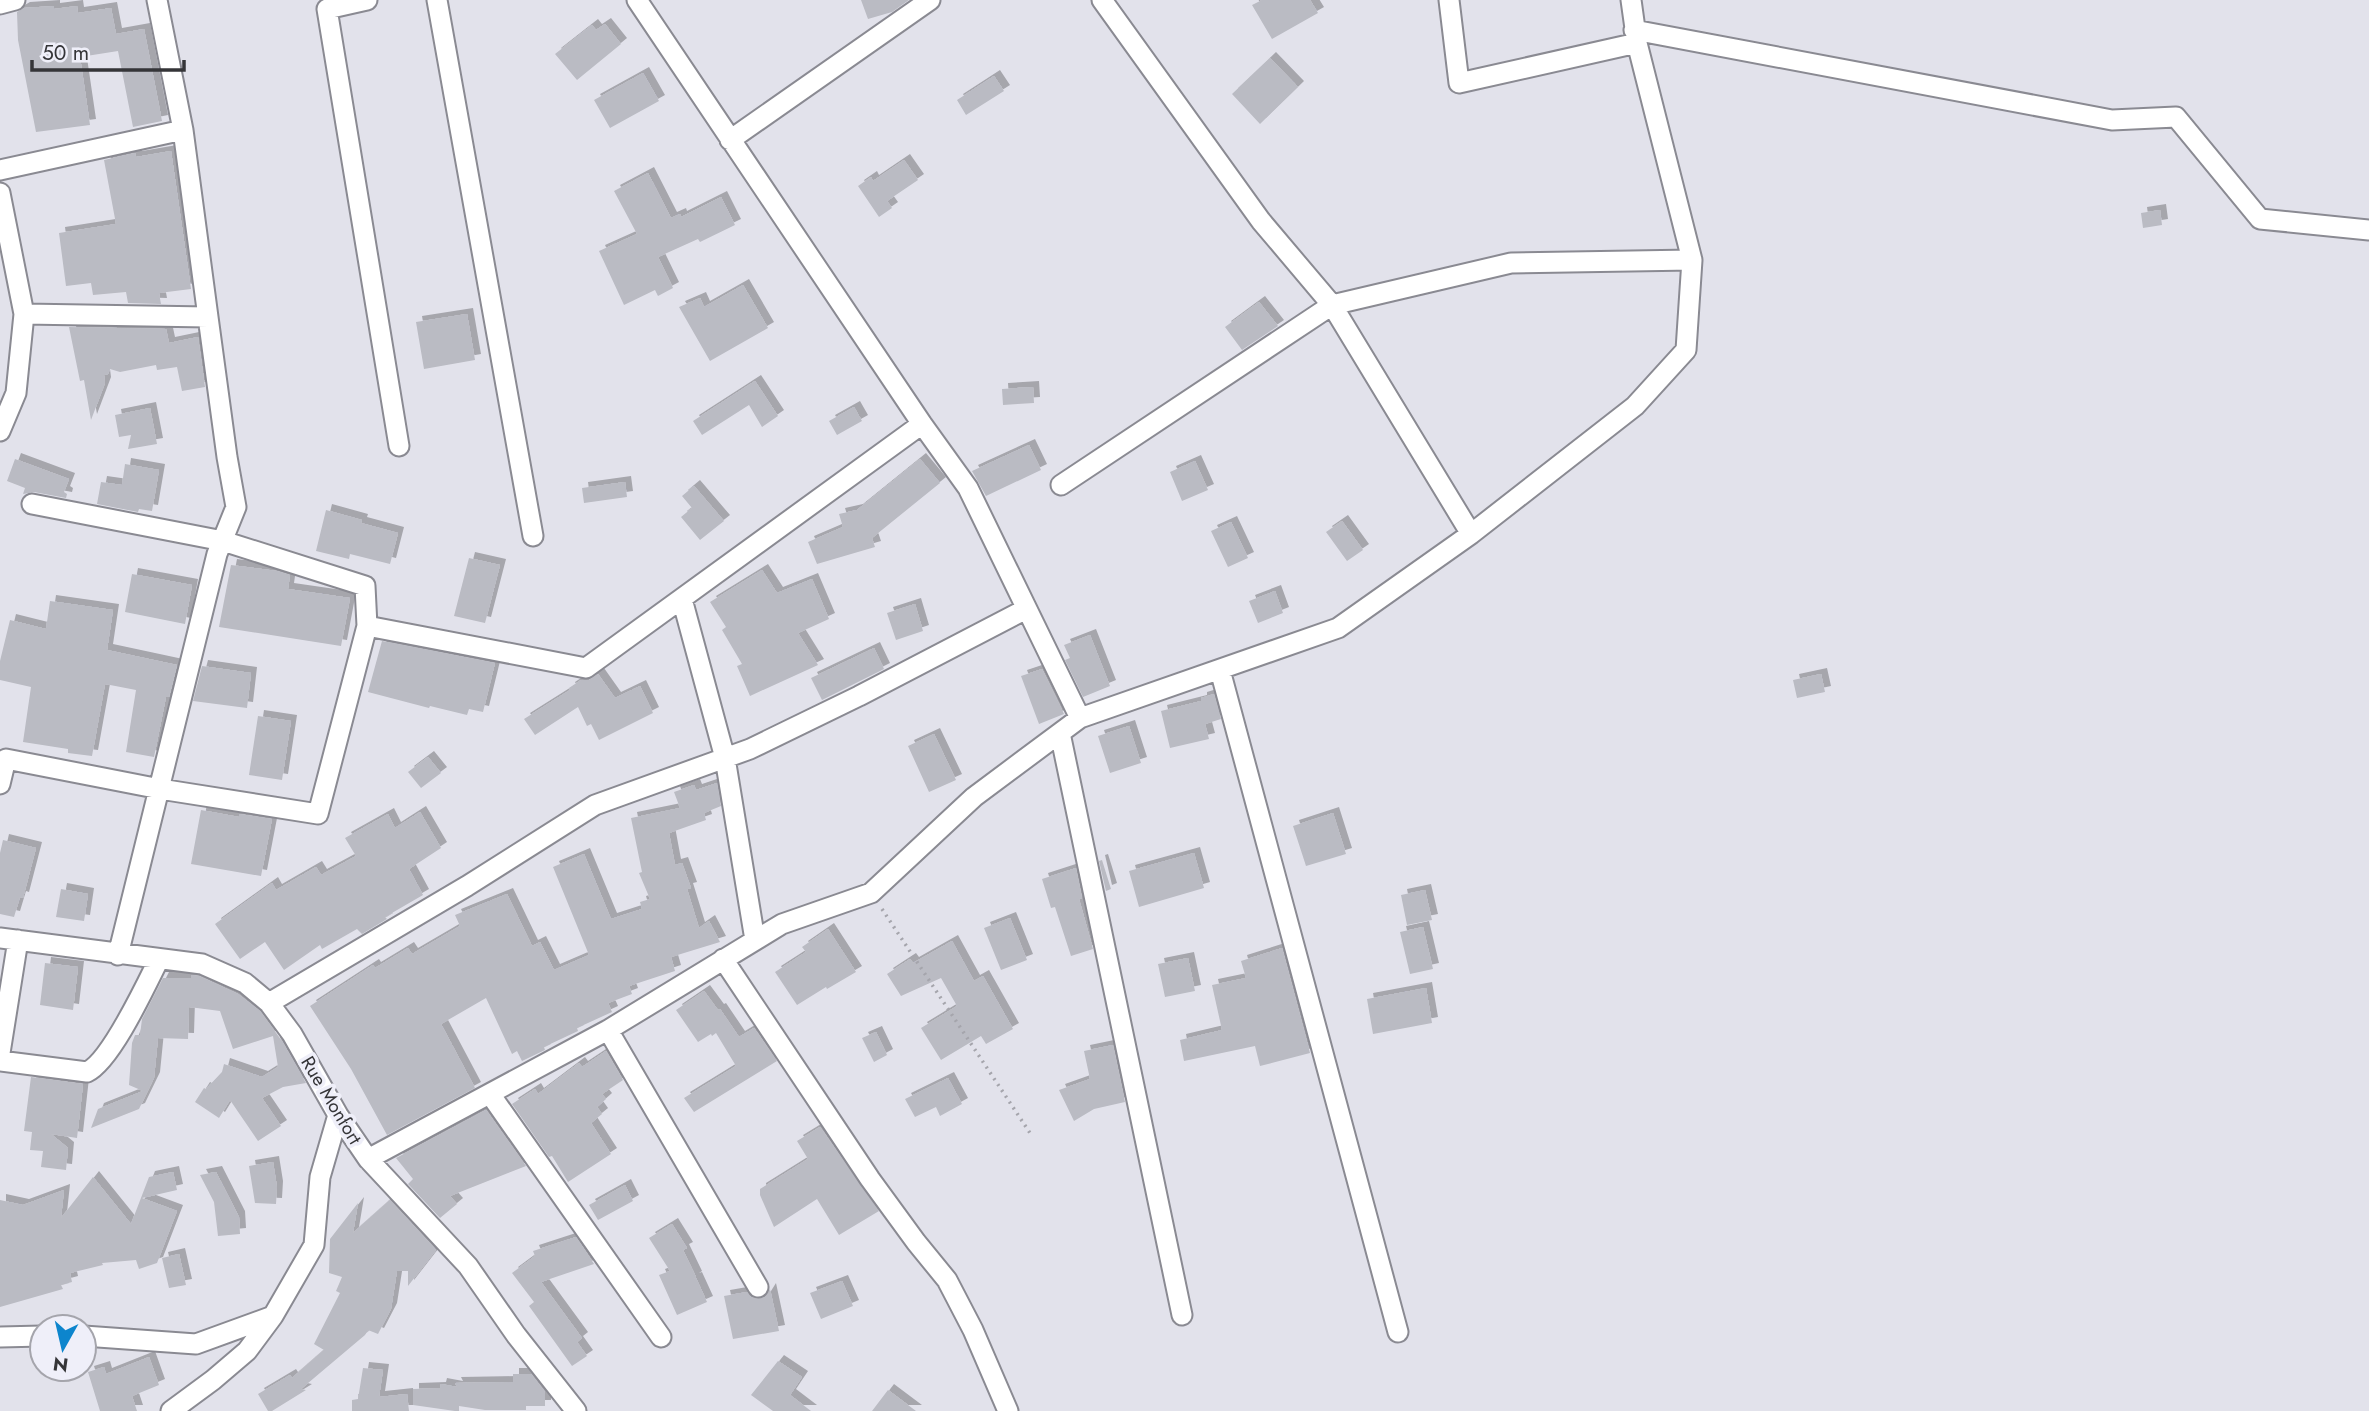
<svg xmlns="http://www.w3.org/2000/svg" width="2369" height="1411" font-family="Jost,sans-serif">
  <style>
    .building { fill: #babbc3; filter: url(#shadow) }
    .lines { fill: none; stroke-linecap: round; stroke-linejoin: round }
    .minor-casing { stroke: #8a8a92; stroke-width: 23 }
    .path { stroke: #a5a5ac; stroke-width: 3.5; stroke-dasharray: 2 5; stroke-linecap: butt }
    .minor { stroke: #fff; stroke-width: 19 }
    .labels { text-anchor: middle; stroke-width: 7; stroke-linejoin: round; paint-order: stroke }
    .street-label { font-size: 19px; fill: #353538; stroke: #efeff9 }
  </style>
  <defs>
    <filter id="shadow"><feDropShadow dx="6" dy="-6" stdDeviation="0" flood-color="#0004"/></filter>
  </defs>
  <rect width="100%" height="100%" fill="#e2e2eb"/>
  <path class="building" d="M 861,0 L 909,0 L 892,12 L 868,19 Z
    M 1262,0 L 1310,0 L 1318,13 L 1272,39 L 1252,5 Z
    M 54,6 L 54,9 L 77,6 L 78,13 L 111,8 L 116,34 L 144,29 L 162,121 L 133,127 L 118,51 L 80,57 L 90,125 L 36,132 L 18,40 L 17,12 L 24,8 Z
    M 605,24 L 621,44 L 577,80 L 555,54 L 592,25 L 596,30 Z
    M 1270,58 L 1298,87 L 1260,124 L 1232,94 Z
    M 643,73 L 659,101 L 610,128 L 594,100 Z
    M 994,76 L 1004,91 L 966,115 L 957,100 Z
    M 171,151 L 191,289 L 159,293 L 161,304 L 128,303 L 126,292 L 93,295 L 91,283 L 66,286 L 59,233 L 116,224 L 104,160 L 135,153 L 136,157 Z
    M 904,160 L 918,180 L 887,201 L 892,208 L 879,217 L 858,186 L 871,177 L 873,181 Z
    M 648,173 L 671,218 L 680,214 L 681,217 L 721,197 L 735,225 L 700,242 L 698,239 L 658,257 L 673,288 L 658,296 L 655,290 L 624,305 L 599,251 L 637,234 L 614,191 Z
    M 2160,210 L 2162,225 L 2143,228 L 2141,213 Z
    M 743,285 L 768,328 L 710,361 L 679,307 L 700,298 L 704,307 Z
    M 1259,302 L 1278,326 L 1242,350 L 1225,327 Z
    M 467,314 L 475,360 L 424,369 L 416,322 Z
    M 69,327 L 166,329 L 169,343 L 198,337 L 205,387 L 182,391 L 177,367 L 157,370 L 156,365 L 120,372 L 110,369 L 108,374 L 104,375 L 105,383 L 91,420 L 84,380 L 80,381 Z
    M 755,381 L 778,416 L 762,427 L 749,405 L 702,435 L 693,421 Z
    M 1033,387 L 1034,403 L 1003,405 L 1002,389 Z
    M 854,407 L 862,421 L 837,435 L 829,421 Z
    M 150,408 L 157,444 L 128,449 L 131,435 L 119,437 L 115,415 Z
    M 1029,445 L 1041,470 L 986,496 L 972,471 Z
    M 15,459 L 69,479 L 64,492 L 67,494 L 66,498 L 34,492 L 23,494 L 25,488 L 7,481 Z
    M 920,459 L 940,483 L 872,538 L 875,547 L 817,564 L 808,542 L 843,527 L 839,514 L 857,510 Z
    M 1195,461 L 1208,490 L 1182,501 L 1170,472 Z
    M 125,464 L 159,470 L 152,511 L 139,509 L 138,512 L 97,504 L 101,482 L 122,485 Z
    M 625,482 L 627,497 L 584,503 L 582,488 Z
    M 694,486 L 724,521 L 700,540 L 681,517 L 692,508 L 682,496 Z
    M 326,510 L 362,520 L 361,523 L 398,533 L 390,564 L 350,554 L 349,559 L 316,551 Z
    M 1342,521 L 1363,550 L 1347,561 L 1326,532 Z
    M 1231,522 L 1248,558 L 1228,567 L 1211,531 Z
    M 469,558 L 500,565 L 485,623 L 454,616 Z
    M 231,565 L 277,571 L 290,575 L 288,589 L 350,598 L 341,646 L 219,627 Z
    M 762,570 L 777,593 L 812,579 L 829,619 L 798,633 L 818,665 L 750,696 L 737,666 L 742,664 L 722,630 L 726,627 L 710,602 Z
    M 132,574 L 192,585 L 185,624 L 125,612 Z
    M 1275,591 L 1283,613 L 1258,623 L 1249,601 Z
    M 50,601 L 113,610 L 107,650 L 177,665 L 169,697 L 166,697 L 154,757 L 126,752 L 136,690 L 105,684 L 92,756 L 68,753 L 68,749 L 23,742 L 31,687 L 0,680 L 0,661 L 10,620 L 46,629 Z
    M 915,604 L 923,631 L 896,640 L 887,613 Z
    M 1090,635 L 1110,686 L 1083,697 L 1065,660 L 1070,658 L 1064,645 Z
    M 382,641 L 495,663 L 483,712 L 469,709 L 467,715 L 430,706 L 429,708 L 368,692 Z
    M 874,648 L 884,669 L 822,700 L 811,678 Z
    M 202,666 L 251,673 L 247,708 L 193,701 Z
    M 1042,669 L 1064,714 L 1039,724 L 1021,676 Z
    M 598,674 L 615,698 L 640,686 L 653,713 L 599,740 L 591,724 L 587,726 L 578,707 L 535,735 L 524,719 L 570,690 L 569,688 L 581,680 L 589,680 Z
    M 1821,674 L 1825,692 L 1797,698 L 1793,680 Z
    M 1214,694 L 1221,719 L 1205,724 L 1209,739 L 1170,748 L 1161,711 L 1201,701 L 1201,698 Z
    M 258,716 L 291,721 L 282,780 L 249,775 Z
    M 1129,726 L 1141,763 L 1110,773 L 1098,736 Z
    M 934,734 L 956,780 L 929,792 L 908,746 Z
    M 428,757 L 441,773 L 421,788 L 408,772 Z
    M 717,783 L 721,806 L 704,813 L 706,820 L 669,833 L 675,865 L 682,863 L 691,888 L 687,889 L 699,928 L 709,921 L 720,942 L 671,957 L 675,971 L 629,986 L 632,994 L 608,1003 L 612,1012 L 577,1028 L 578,1031 L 544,1047 L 545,1050 L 522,1061 L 517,1051 L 512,1054 L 486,998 L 441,1024 L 475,1088 L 387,1135 L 351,1069 L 310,1006 L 373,965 L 375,968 L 408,948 L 412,954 L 460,926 L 455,915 L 507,894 L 532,946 L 540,942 L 554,970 L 589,955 L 553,867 L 584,854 L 611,919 L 642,909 L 640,902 L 650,899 L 639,873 L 642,872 L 631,818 L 680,808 L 674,792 L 694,785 L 696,790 Z
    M 201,810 L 239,817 L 239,814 L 272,819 L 261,876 L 191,864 Z
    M 420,812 L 441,848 L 409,869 L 423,895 L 385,917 L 387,919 L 362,934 L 357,929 L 322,949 L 320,945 L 284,970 L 265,942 L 240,959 L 215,924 L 272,883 L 276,890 L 316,867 L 321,875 L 356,856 L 345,838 L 388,814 L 395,828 Z
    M 1333,813 L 1346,854 L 1306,866 L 1293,826 Z
    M 3,840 L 36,848 L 23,898 L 20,897 L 14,917 L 0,914 L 0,853 Z
    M 1194,853 L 1204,888 L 1139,907 L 1129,871 Z
    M 1102,860 L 1111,889 L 1106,891 L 1099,861 Z
    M 1076,868 L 1082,898 L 1079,899 L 1093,949 L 1071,956 L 1055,907 L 1051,908 L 1042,879 Z
    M 61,889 L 88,894 L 84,921 L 56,917 Z
    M 1425,890 L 1432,920 L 1407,925 L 1401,895 Z
    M 1010,918 L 1027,960 L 1001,970 L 984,928 Z
    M 1423,927 L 1433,969 L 1410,974 L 1400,932 Z
    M 828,929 L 856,972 L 827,989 L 826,987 L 797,1005 L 775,972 L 806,952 L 802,947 Z
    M 952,941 L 974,981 L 983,976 L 1013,1029 L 986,1044 L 981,1036 L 941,1060 L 921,1028 L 957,1006 L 941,978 L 901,996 L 887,974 L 910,959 L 913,963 Z
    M 1282,948 L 1310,1053 L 1260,1066 L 1255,1046 L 1184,1061 L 1180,1040 L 1222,1030 L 1212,985 L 1246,978 L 1241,961 Z
    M 1188,958 L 1195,991 L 1165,997 L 1158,964 Z
    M 45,963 L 78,967 L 73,1010 L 40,1005 Z
    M 191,975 L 199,976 L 238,994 L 260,1011 L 282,1041 L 306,1083 L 283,1087 L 262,1098 L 281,1126 L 258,1141 L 230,1100 L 219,1118 L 195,1102 L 204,1088 L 206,1089 L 222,1072 L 224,1064 L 262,1077 L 278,1067 L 273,1036 L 233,1049 L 220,1011 L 189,1007 L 188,1039 L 158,1038 L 154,1078 L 139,1109 L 91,1128 L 98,1109 L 143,1091 L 129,1085 L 132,1043 L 135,1035 L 140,1035 L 142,1019 L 163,978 L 191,978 Z
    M 1426,988 L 1432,1023 L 1373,1034 L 1367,999 Z
    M 704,991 L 718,1010 L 720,1009 L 739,1037 L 754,1028 L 777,1061 L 694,1112 L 684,1098 L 736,1066 L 716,1033 L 712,1036 L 711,1034 L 698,1042 L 676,1010 Z
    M 876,1032 L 887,1055 L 874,1062 L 862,1038 Z
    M 1113,1045 L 1125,1102 L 1094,1109 L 1074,1121 L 1059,1090 L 1090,1079 L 1084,1051 Z
    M 606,1051 L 623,1080 L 602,1094 L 606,1099 L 597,1107 L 602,1114 L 591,1123 L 611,1154 L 568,1182 L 552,1156 L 549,1157 L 512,1104 L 535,1089 L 538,1094 L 579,1063 L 582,1067 Z
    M 31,1077 L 83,1084 L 77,1138 L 51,1134 L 68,1148 L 66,1170 L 41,1167 L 43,1151 L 30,1150 L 32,1132 L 24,1131 Z
    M 948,1078 L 962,1104 L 940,1116 L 936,1107 L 915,1117 L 905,1099 Z
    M 486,1110 L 526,1166 L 450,1196 L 457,1204 L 440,1218 L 408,1184 L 413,1179 L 396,1158 Z
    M 820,1127 L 879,1211 L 839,1235 L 817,1199 L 774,1227 L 760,1195 L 760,1189 L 808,1159 L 797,1141 Z
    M 273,1162 L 277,1187 L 276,1204 L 255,1203 L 249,1166 Z
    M 173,1172 L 177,1190 L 142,1198 L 177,1211 L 157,1263 L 139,1269 L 136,1260 L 102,1263 L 103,1265 L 70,1273 L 72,1282 L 61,1285 L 63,1289 L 0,1307 L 0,1200 L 23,1205 L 64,1190 L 61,1218 L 93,1177 L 131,1224 L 149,1177 Z
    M 216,1172 L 239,1217 L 240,1234 L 218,1236 L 214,1202 L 200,1175 Z
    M 625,1185 L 633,1201 L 598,1220 L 589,1205 Z
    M 390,1200 L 436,1250 L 408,1286 L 408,1271 L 397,1271 L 391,1309 L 378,1334 L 368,1330 L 365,1335 L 301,1389 L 306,1390 L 272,1411 L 268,1411 L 258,1394 L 290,1375 L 292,1378 L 324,1350 L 314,1344 L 340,1293 L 336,1291 L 342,1277 L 329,1273 L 330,1239 L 358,1203 L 353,1233 Z
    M 672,1224 L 687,1248 L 683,1250 L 696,1277 L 693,1279 L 696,1278 L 707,1302 L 677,1315 L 659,1275 L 670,1271 L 649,1238 Z
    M 576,1237 L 594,1264 L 541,1282 L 582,1338 L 577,1342 L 587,1356 L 572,1366 L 529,1306 L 534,1302 L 512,1273 L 535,1256 L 533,1251 Z
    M 179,1254 L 186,1285 L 169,1288 L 162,1258 Z
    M 842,1281 L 853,1306 L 821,1319 L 810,1293 Z
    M 770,1289 L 779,1331 L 733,1339 L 724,1296 L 747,1292 L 751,1297 L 759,1299 L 765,1297 Z
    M 149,1357 L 159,1385 L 132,1396 L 137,1411 L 100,1411 L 88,1372 L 104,1367 L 106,1374 Z
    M 778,1361 L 802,1377 L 790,1395 L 811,1411 L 773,1411 L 751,1395 Z
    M 363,1368 L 383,1370 L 379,1397 L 407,1394 L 409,1411 L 352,1411 L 352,1400 L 358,1399 Z
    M 513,1374 L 531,1374 L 545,1392 L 545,1406 L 526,1406 L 526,1410 L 485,1410 L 459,1406 L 459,1411 L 455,1411 L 413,1405 L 413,1389 L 440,1388 L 441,1384 L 457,1387 L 455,1383 L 513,1382 Z
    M 888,1390 L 916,1411 L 872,1411 Z"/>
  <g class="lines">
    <g class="minor-casing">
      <path id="minor" d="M 367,0 L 327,9 L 399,446
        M 437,0 L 533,536
        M 637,0 L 922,424 L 968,488 L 1080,718
        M 1449,0 L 1459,83 L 1637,43
        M 0,4 L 15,0
        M 1634,30 L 2112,120 L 2176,117 L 2260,219 L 2369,230
        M 730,140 L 930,0
        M 0,170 L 183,130
        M 0,193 L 24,314 L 16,393 L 0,431
        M 24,314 L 208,317 L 183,130 L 157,0
        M 1061,485 L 1332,305 L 1261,221 L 1102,0
        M 1471,534 L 1332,305 L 1511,263 L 1692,260
        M 682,599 L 725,758 L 755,940
        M 367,626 L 586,668 L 922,424
        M 1220,670 L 1398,1332
        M 1060,733 L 1182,1315
        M 0,784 L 6,759 L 160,789 L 318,814 L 367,626 L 365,586 L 223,541 L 32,504
        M 0,938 L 202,964 L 245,983 L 269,1003 L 292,1034 L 338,1115 L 368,1159 L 468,1266 L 516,1335 L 576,1411
        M 118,955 L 217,554 L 236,507 L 227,457 L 208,317
        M 723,959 L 870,1179 L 916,1242 L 947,1280 L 973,1330 L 1008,1411
        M 269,1003 L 467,886 L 595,805 L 750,749 L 859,696 L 1026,609
        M 608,1030 L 758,1287
        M 0,1053 L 18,940
        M 0,1061 L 87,1072 C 111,1061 146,985 159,959
        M 490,1094 L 661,1337
        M 368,1159 L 608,1030 L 782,924 L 871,893 L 974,797 L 1080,718 L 1338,628 L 1471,534 L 1635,406 L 1686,350 L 1692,260 L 1637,43 L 1631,0
        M 84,1336 L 196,1344 L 273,1316 L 314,1245 L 320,1177 L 338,1115
        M 0,1337 L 42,1336
        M 171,1411 L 213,1380 L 247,1351 L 273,1316"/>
    </g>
    <path class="path" d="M 882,909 L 1032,1136"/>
    <use href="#minor" class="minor"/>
  </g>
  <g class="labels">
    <g class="street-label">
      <text transform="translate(332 1100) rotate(59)" y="7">Rue Monfort</text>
    </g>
  </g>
  <g transform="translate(63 1348) rotate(188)"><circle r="33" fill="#efeff9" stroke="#a5a5ac" stroke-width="2"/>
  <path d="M0-5L12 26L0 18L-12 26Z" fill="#0d85cd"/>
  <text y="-10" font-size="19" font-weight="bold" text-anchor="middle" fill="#353538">N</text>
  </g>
  <path d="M32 60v10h152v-10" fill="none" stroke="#353538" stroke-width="3.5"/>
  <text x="42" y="60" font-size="21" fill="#353538" stroke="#efeff9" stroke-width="5" paint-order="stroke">50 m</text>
</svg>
